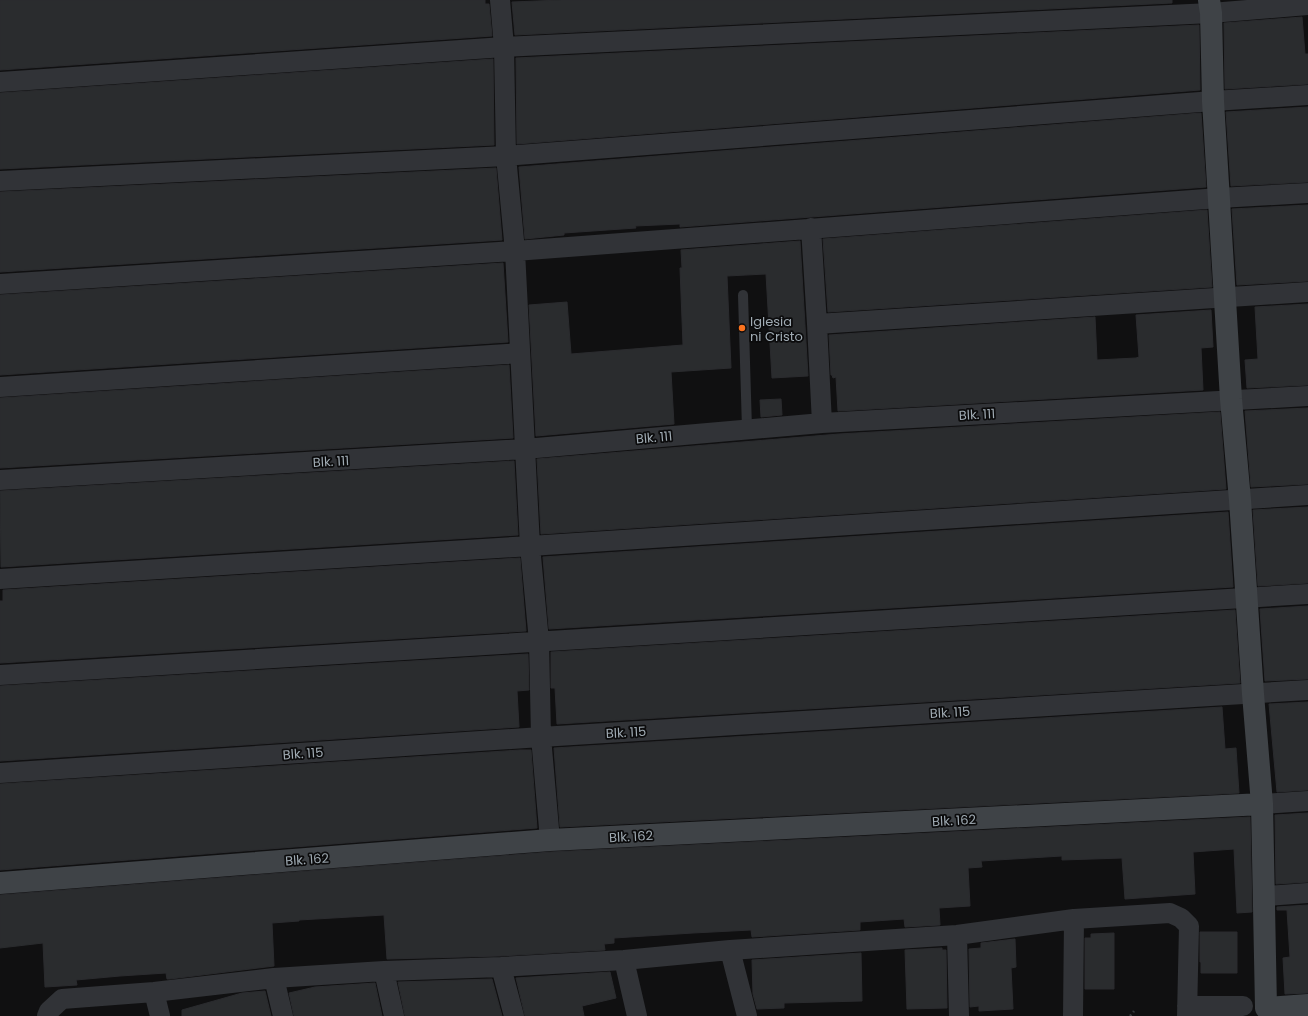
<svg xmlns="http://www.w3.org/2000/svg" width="1308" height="1016" font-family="Poppins,sans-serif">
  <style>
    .building { fill: #2a2c2e; stroke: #2a2b2e }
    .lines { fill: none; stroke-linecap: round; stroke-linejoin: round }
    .path { stroke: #373b3e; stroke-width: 2.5; stroke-dasharray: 2 3; stroke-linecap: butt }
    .lane { stroke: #313337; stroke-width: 10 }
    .street { stroke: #313337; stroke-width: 20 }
    .secondary { stroke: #3f4347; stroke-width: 22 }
    .poi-dot { fill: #fa731f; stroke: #0b0b0c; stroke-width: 1.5 }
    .labels { text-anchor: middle; stroke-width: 3.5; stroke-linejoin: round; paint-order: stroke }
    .poi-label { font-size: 13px; fill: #a0abb3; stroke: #0b0b0c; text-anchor: start }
    .street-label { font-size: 13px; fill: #a0abb3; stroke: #0b0b0c }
  </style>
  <rect width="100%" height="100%" fill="#101011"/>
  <path class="building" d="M 0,0 L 485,0 L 485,4 L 489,4 L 492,36 L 0,70 Z
    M 561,0 L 1172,0 L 1172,3 L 515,35 L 512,2 Z
    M 1302,17 L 1305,54 L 1308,54 L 1308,84 L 1225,89 L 1224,23 Z
    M 1199,25 L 1200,90 L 517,144 L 516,58 Z
    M 493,59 L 494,145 L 0,169 L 0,93 Z
    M 1308,107 L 1308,182 L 1231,186 L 1226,112 Z
    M 1201,113 L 1206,187 L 680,227 L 680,224 L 635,226 L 636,228 L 564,233 L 564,235 L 525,239 L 519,167 Z
    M 496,168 L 502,240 L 0,272 L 0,192 Z
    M 1308,205 L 1308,281 L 1237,285 L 1232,209 Z
    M 1207,210 L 1212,287 L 828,312 L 823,239 Z
    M 800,241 L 808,376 L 772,378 L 766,274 L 727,276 L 731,368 L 671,372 L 674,424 L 536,436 L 529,305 L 567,302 L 571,354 L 683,345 L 680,268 L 682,268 L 681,250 Z
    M 503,263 L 508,342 L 0,375 L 0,295 Z
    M 1308,304 L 1308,385 L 1247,388 L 1245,360 L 1258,359 L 1255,307 Z
    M 1211,310 L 1213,347 L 1201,348 L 1203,390 L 838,411 L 836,377 L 833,378 L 832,375 L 831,375 L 829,335 L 1095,317 L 1097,360 L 1136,358 L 1139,357 L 1136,315 Z
    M 509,365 L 513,438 L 0,468 L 0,398 Z
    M 781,399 L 782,415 L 761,417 L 760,400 Z
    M 1308,408 L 1308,484 L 1251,487 L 1245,411 Z
    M 1220,412 L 1226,489 L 541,534 L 537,459 L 839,434 Z
    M 514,461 L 518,535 L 1,567 L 0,491 Z
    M 1308,507 L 1308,583 L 1258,586 L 1253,510 Z
    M 1228,512 L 1233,587 L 549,629 L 543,557 Z
    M 520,558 L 526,631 L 0,663 L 0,601 L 3,601 L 3,590 Z
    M 1308,606 L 1308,679 L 1265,681 L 1260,609 Z
    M 1235,610 L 1240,683 L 557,724 L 555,688 L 551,688 L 551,652 Z
    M 528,654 L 529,690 L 517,691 L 519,727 L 0,761 L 0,686 Z
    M 1308,702 L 1308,790 L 1277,792 L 1269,704 Z
    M 1222,707 L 1225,749 L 1236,748 L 1239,793 L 560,827 L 554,748 Z
    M 520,750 L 531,750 L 537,828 L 0,870 L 0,784 Z
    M 1308,813 L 1308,882 L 1276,884 L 1275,815 Z
    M 1250,817 L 1252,912 L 1237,913 L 1234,849 L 1193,852 L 1195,894 L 1125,899 L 1122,858 L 1062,860 L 1062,856 L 981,861 L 982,867 L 968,868 L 970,906 L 939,908 L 940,925 L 905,927 L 904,919 L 860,922 L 860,930 L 752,937 L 751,930 L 693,933 L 614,938 L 614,943 L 604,944 L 605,950 L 500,956 L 387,959 L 384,915 L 299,920 L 299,921 L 272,923 L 274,966 L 170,979 L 167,979 L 166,973 L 120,976 L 76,980 L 77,985 L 45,987 L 43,943 L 0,948 L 0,895 L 551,852 Z
    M 1308,905 L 1308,993 L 1285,994 L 1283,958 L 1290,957 L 1287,910 L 1277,910 L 1277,907 Z
    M 1200,932 L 1237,932 L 1237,973 L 1201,973 L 1201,962 L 1200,962 Z
    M 1114,933 L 1114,989 L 1085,989 L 1085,938 L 1091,938 L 1091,934 Z
    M 1015,939 L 1016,967 L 1011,968 L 1013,1009 L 979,1011 L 979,1006 L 970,1007 L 969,949 L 981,948 L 981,943 Z
    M 942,948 L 942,950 L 946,950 L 947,1008 L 907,1009 L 905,950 Z
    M 861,953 L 862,1001 L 784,1003 L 784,1008 L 757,1009 L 753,994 L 752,960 Z
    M 610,972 L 616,998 L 582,1006 L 584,1016 L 525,1016 L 516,978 Z
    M 492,979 L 502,1016 L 405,1016 L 398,982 Z
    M 375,983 L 382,1016 L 294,1016 L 289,993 L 315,987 Z
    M 265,991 L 271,1016 L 182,1016 L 182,1010 L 242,993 Z"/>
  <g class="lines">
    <path class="path" d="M 1130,1016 L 1134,1011"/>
    <path class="lane" d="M 743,295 L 747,429"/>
    <path class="street" d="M 500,0 L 504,47 L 506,156 L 515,251 L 530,546 L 539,641 L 541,737 L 550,840
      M 0,82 L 504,47 L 1211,13 L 1308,5
      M 0,181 L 506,156 L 1213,101 L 1308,95
      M 811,228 L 817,324 L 822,423
      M 0,284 L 515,251 L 1219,198 L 1308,193
      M 817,324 L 1308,292
      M 0,387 L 520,353
      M 0,480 L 525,449 L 822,423 L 1308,396
      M 0,579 L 530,546 L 1308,495
      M 0,675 L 1308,594
      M 0,773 L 541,737 L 1308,690
      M 1262,804 L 1308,801
      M 1265,896 L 1308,893
      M 957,935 L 959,1016
      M 730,950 L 747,1016
      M 624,960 L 637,1016
      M 501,967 L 514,1016
      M 384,971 L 394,1016
      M 274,978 L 283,1016
      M 154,992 L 160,1016
      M 1187,1006 L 1243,1006
      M 47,1016 L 49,1011 L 62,999 L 154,992 L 274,978 L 384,971 L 501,967 L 624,960 L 730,950 L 957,935 L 1074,919 L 1170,913 L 1181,918 L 1189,926 L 1187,1016
      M 1073,1016 L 1074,919"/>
    <path class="secondary" d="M 1209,0 L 1211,13 L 1213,101 L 1231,399 L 1240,500 L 1253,694 L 1262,804 L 1266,1008 L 1308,1005
      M 0,883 L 550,840 L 1262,804"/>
  </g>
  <circle class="poi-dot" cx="742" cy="328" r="4"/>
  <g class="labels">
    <g class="poi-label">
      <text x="750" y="326">Iglesia<tspan x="750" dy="15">ni Cristo</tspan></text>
    </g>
    <g class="street-label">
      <text transform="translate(977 414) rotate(-3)" y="5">Blk. 111</text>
      <text transform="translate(654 437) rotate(-5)" y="5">Blk. 111</text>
      <text transform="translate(331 461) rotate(-3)" y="5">Blk. 111</text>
      <text transform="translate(950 712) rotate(-3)" y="5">Blk. 115</text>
      <text transform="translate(626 732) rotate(-3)" y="5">Blk. 115</text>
      <text transform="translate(303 753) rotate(-4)" y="5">Blk. 115</text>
      <text transform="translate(954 820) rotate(-3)" y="5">Blk. 162</text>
      <text transform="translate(631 836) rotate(-3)" y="5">Blk. 162</text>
      <text transform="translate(307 859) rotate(-4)" y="5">Blk. 162</text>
    </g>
  </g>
</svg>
